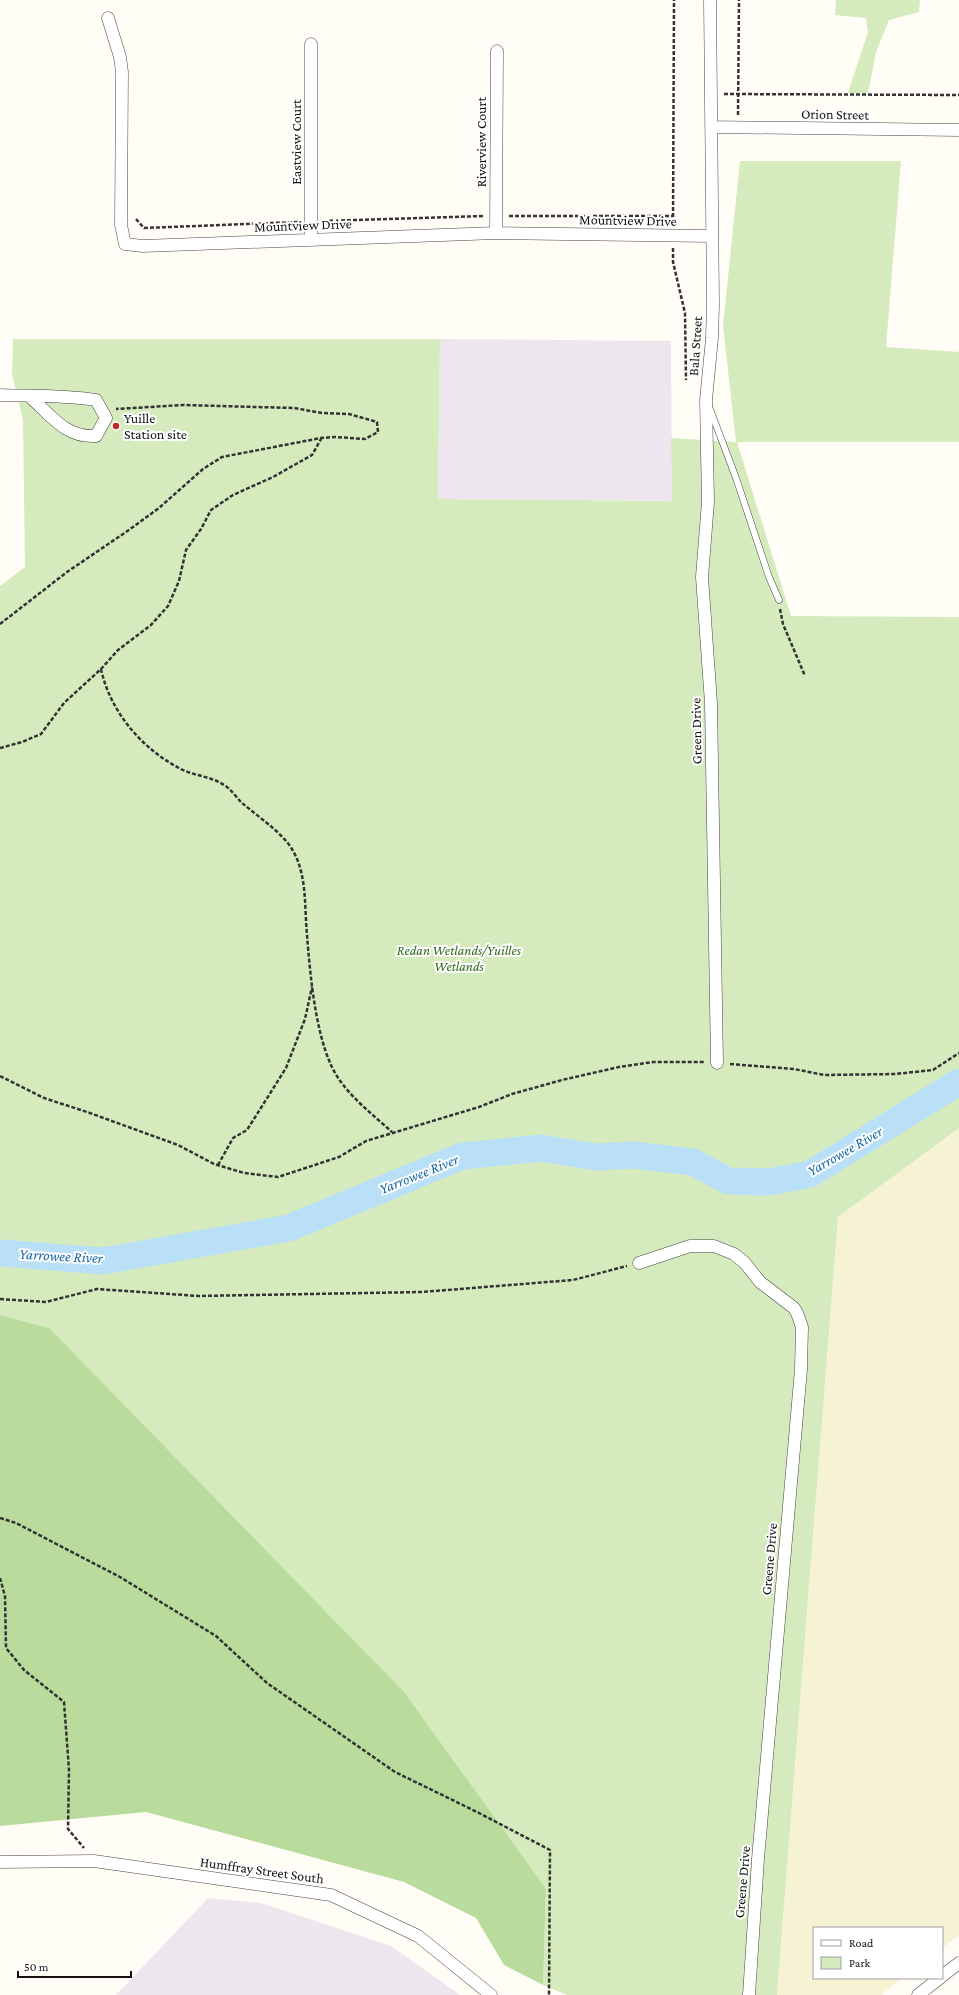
<svg xmlns="http://www.w3.org/2000/svg" width="959" height="1995" font-family="'Crimson Pro',serif">
  <style>
    .industrial { fill: #eee6ef }
    .farmland { fill: #f6f3d4 }
    .green { fill: #d5ebbd }
    .forest { fill: #b9dc9c }
    .lines { fill: none; stroke-linecap: round; stroke-linejoin: round }
    .river { stroke: #b9e0f7; stroke-width: 27 }
    .lane-casing { stroke: #444; stroke-width: 7 }
    .street-casing { stroke: #444; stroke-width: 13 }
    .path { stroke: #333; stroke-width: 2.5; stroke-dasharray: 4 2; stroke-linecap: butt }
    .lane { stroke: #fff; stroke-width: 6 }
    .street { stroke: #fff; stroke-width: 12 }
    .poi-dot { fill: #c4262e; stroke: #fff; stroke-width: 1.5 }
    .labels { text-anchor: middle; stroke-width: 4; stroke-linejoin: round; paint-order: stroke }
    .street-label { font-size: 14px; fill: #111; stroke: #fff }
    .poi-label { font-size: 14px; fill: #111; stroke: #fff; text-anchor: start }
    .park-label { font-size: 14px; font-style: italic; fill: #2f6b1f; stroke: #fff }
    .water-label { font-size: 15px; font-style: italic; fill: #1768a6; stroke: #fff }
  </style>
  <rect width="100%" height="100%" fill="#fffdf5"/>
  <path class="industrial" d="M 440,339 L 671,341 L 672,501 L 438,499 Z
    M 208,1898 L 261,1903 L 391,1946 L 460,1995 L 116,1995 Z"/>
  <path class="farmland" d="M 959,1128 L 959,1936 L 942,1948 L 942,1928 L 814,1928 L 814,1978 L 903,1978 L 881,1995 L 777,1995 L 838,1217 Z"/>
  <path class="green" d="M 836,0 L 920,0 L 919,12 L 889,20 L 876,52 L 868,93 L 848,93 L 868,32 L 866,18 L 835,15 Z
    M 740,161 L 901,161 L 886,347 L 959,352 L 959,442 L 737,442 L 791,616 L 959,617 L 959,1128 L 838,1217 L 777,1995 L 567,1995 L 543,1985 L 546,1889 L 49,1328 L 0,1315 L 0,586 L 25,567 L 23,420 L 12,374 L 13,339 L 440,339 L 438,499 L 672,501 L 671,438 L 736,442 L 723,326 Z"/>
  <path class="forest" d="M 0,1315 L 49,1328 L 404,1692 L 546,1889 L 543,1985 L 504,1965 L 476,1918 L 404,1882 L 146,1812 L 0,1826 Z"/>
  <g class="lines">
    <path class="river" d="M 0,1253 L 103,1261 L 289,1228 L 462,1156 L 541,1148 L 596,1157 L 633,1155 L 693,1162 L 728,1181 L 769,1182 L 810,1174 L 959,1082"/>
    <g class="lane-casing">
      <path id="lane" d="M 710,409 L 736,478 L 769,577 L 779,600"/>
    </g>
    <g class="street-casing">
      <path id="street" d="M 710,0 L 713,305 L 712,338 L 706,400 L 708,502 L 702,577 L 711,703 L 717,1063
        M 108,18 L 120,57 L 122,72 L 121,225 L 125,244 L 143,246 L 496,233 L 711,236
        M 311,44 L 311,240
        M 711,127 L 959,130
        M 496,233 L 497,51
        M 0,395 C 32,396 64,395 96,400 L 106,418 L 96,436 C 65,438 51,415 29,396
        M 639,1263 L 690,1246 L 714,1246 L 734,1254 L 745,1263 L 760,1282 L 794,1308 L 797,1313 L 802,1327 L 801,1369 L 758,1859 L 749,1995
        M 0,1862 L 94,1861 L 331,1895 L 418,1936 L 491,1995
        M 942,1976 L 959,1963
        M 918,1995 L 940,1978"/>
    </g>
    <path class="path" d="M 724,94 L 959,95
      M 738,115 L 739,0
      M 509,216 L 673,216
      M 136,219 L 144,228 L 298,222
      M 323,221 L 484,216
      M 673,223 L 674,0
      M 673,248 L 673,262 L 685,313 L 686,380
      M 780,609 L 783,624 L 805,676
      M 0,624 L 67,572 L 126,532 L 159,508 L 203,469 L 222,457 L 321,438 L 335,437 L 365,439 L 378,432 L 377,422 L 349,414 L 322,413 L 294,408 L 183,405 L 116,409
      M 101,669 C 110,711 141,748 179,768 C 193,776 211,776 224,785 C 231,789 236,797 241,802 C 256,815 274,827 287,842 C 308,868 304,903 307,935 C 310,973 315,1030 331,1065 C 343,1092 371,1113 392,1132
      M 0,748 L 22,742 L 41,734 L 64,703 L 101,669 L 118,650 L 151,625 L 168,606 L 179,581 L 186,550 L 201,529 L 211,510 L 233,495 L 273,477 L 312,455 L 321,439
      M 730,1064 L 794,1069 L 824,1075 L 895,1074 L 933,1070 L 959,1053
      M 0,1076 L 44,1098 L 87,1112 L 178,1145 L 214,1164 L 244,1173 L 278,1177 L 339,1157 L 366,1141 L 479,1107 L 512,1094 L 562,1080 L 619,1067 L 653,1062 L 705,1062
      M 218,1165 L 233,1138 L 247,1130 L 286,1068 L 305,1019 L 312,987
      M 0,1299 L 46,1302 L 97,1289 L 199,1296 L 422,1292 L 573,1280 L 627,1266
      M 0,1518 L 16,1523 L 120,1577 L 216,1636 L 267,1683 L 395,1772 L 477,1812 L 550,1850 L 549,1995
      M 0,1578 L 5,1596 L 6,1648 L 24,1670 L 64,1702 L 69,1770 L 68,1829 L 84,1848"/>
    <use href="#lane" class="lane"/>
    <use href="#street" class="street"/>
  </g>
  <circle class="poi-dot" cx="116" cy="426" r="4"/>
  <g class="labels">
    <g class="street-label">
      <text transform="translate(835 114) rotate(1)" y="5">Orion Street</text>
      <text transform="translate(296 142) rotate(-90)" y="5">Eastview Court</text>
      <text transform="translate(481 142) rotate(-90)" y="5">Riverview Court</text>
      <text transform="translate(628 220) rotate(1)" y="5">Mountview Drive</text>
      <text transform="translate(303 225) rotate(-2)" y="5">Mountview Drive</text>
      <text transform="translate(695 346) rotate(-86)" y="5">Bala Street</text>
      <text transform="translate(696 731) rotate(-91)" y="5">Green Drive</text>
      <text transform="translate(769 1559) rotate(-85)" y="5">Greene Drive</text>
      <text transform="translate(262 1870) rotate(8)" y="5">Humffray Street South</text>
      <text transform="translate(742 1882) rotate(-85)" y="5">Greene Drive</text>
    </g>
    <g class="poi-label">
      <text x="124" y="423">Yuille<tspan x="124" dy="16">Station site</tspan></text>
    </g>
    <g class="park-label">
      <text x="459" y="955">Redan Wetlands/Yuilles<tspan x="459" dy="16">Wetlands</tspan></text>
    </g>
    <g class="water-label">
      <text transform="translate(845 1151) rotate(-30)" y="5">Yarrowee River</text>
      <text transform="translate(419 1174) rotate(-22)" y="5">Yarrowee River</text>
      <text transform="translate(61 1256) rotate(3)" y="5">Yarrowee River</text>
    </g>
  </g>
  <rect x="813" y="1927" width="130" height="52" fill="#ffffff" stroke="#a0a0a0"/>
  <rect x="821" y="1940" width="20" height="6" fill="#ffffff" stroke="#a0a0a0"/>
  <text x="849" y="1947" font-size="12" fill="#111111">Road</text>
  <rect x="821" y="1957" width="20" height="12" fill="#d5ebbd" stroke="#a0a0a0"/>
  <text x="849" y="1967" font-size="12" fill="#111111">Park</text>
  <path d="M18 1971v6h113v-6" fill="none" stroke="#111111" stroke-width="2"/>
  <text x="24" y="1971" font-size="12" fill="#111111" stroke="#ffffff" stroke-width="3" paint-order="stroke">50 m</text>
</svg>
